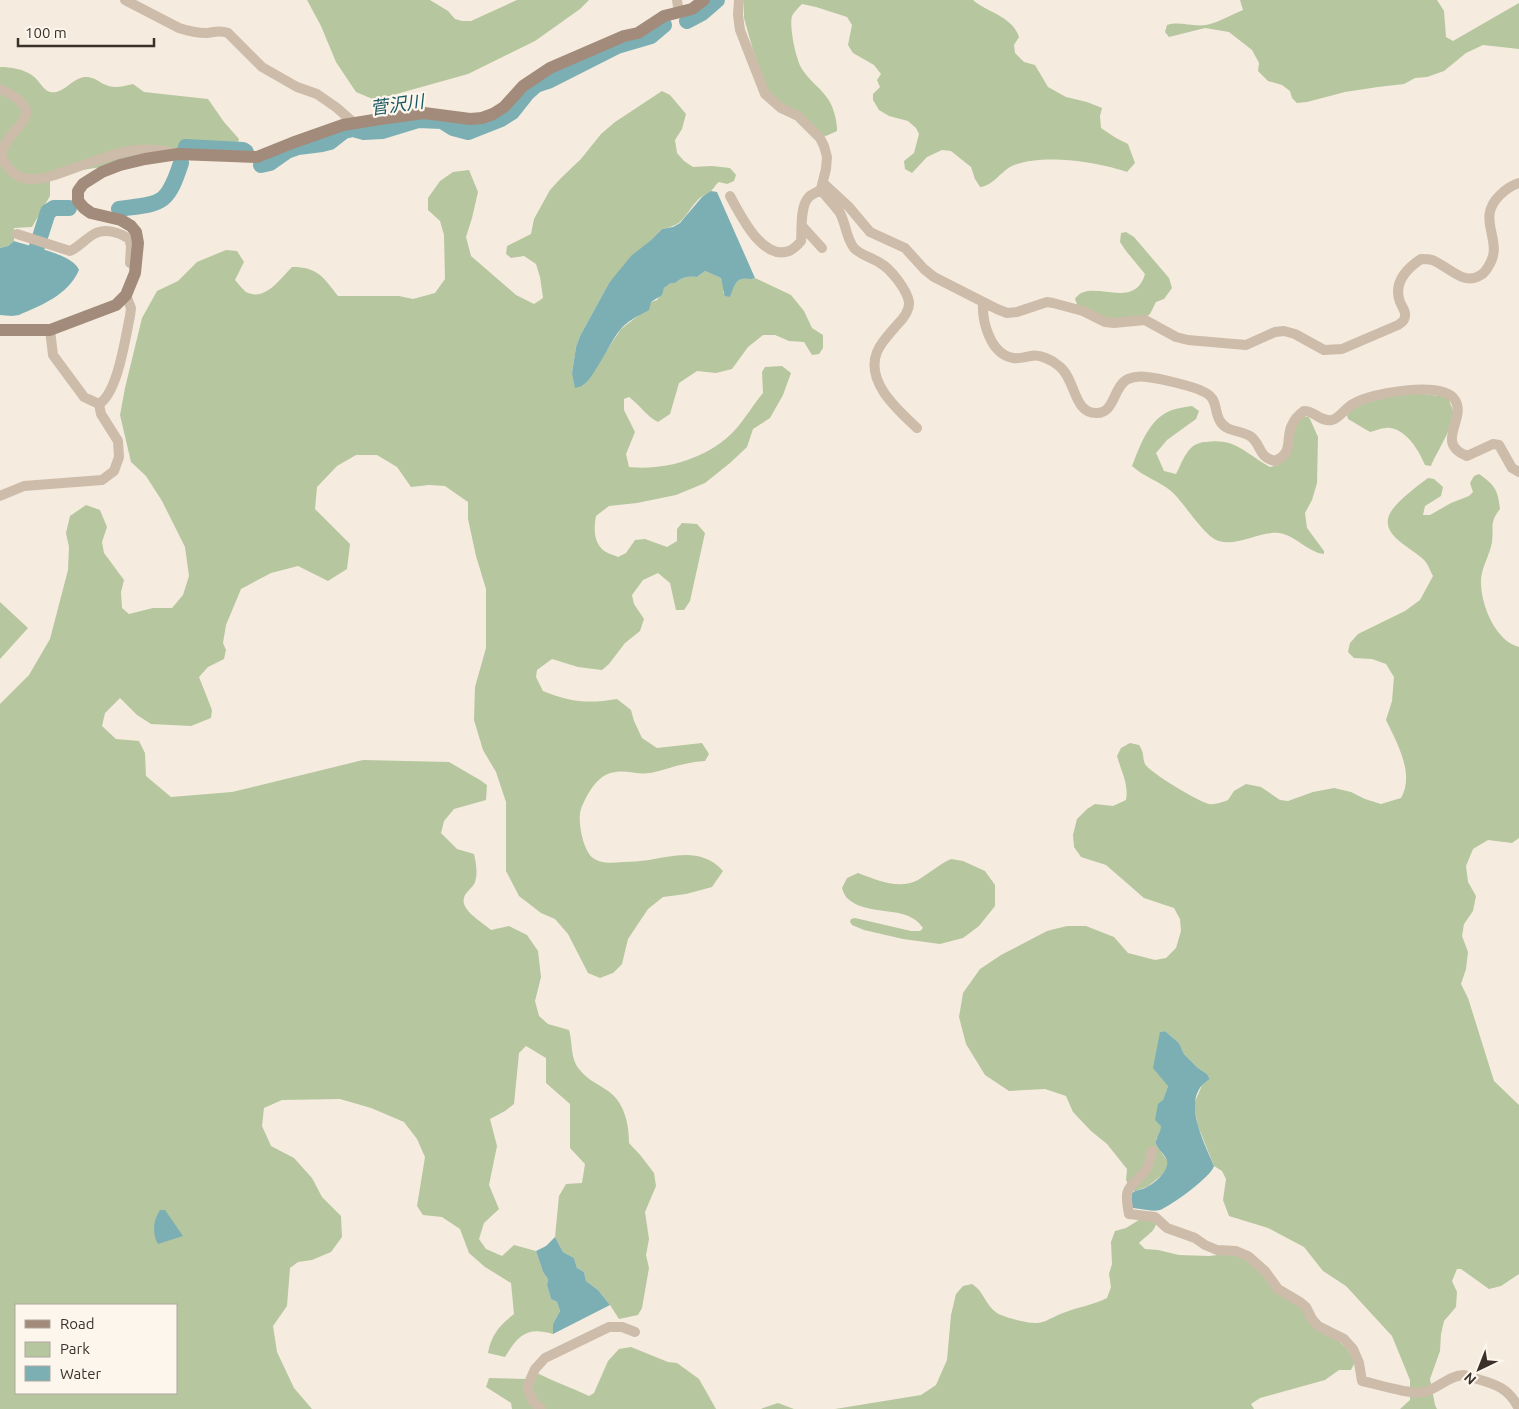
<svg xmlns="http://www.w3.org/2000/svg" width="1519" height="1409" font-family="Ubuntu,'Noto Sans JP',sans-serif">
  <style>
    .green { fill: #b6c69e; fill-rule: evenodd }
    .water { fill: #7cafb4 }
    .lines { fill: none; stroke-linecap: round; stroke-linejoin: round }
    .river { stroke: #7cafb4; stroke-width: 16 }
    .street { stroke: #cebcaa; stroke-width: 10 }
    .secondary { stroke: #a38b7b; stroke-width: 12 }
    .labels { text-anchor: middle; stroke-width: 4.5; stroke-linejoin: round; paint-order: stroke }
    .water-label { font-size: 18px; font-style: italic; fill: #1b5861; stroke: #fcf6ed }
  </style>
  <rect width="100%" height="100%" fill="#f5ecdf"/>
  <path class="green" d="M 307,0 L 430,0 L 448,11 L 455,19 L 462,21 L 471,21 L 517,0 L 589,0 L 580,9 L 535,41 L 468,74 L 375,100 L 356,92 L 336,62 L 321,26 Z
    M 744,0 L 973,0 C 988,13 1012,16 1019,37 L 1014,45 L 1015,53 L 1024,62 L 1035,65 L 1048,87 L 1066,97 L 1087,102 L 1102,108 L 1100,116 L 1101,128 L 1116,138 L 1128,144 L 1135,163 L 1127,172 C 1098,162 1041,153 1012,166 C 1001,171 993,186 980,187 L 975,179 L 971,167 L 951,151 L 942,150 L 927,157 L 912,173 L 905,169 L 904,161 L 914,153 L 919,134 L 916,128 L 908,121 L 889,116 L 879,110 L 873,100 L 873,94 L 880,87 L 877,80 L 881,74 L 874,65 L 853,53 L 848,45 L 852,25 L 847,17 L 816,7 L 802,4 C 799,7 794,12 792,16 C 789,27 796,60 802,69 C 808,79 818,86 825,95 C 833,104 837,119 837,131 L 826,136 L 819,135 L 777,102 L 767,89 L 753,50 L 744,18 Z
    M 1240,0 L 1437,0 L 1444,11 L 1446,37 L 1453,41 L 1519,3 L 1519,49 L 1483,45 L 1466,53 L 1444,71 L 1427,77 L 1415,78 L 1404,84 L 1378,87 L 1345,92 L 1307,102 L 1297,103 L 1292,98 L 1290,91 L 1282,85 L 1268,81 L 1258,71 L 1259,63 L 1252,50 L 1229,32 L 1205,28 L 1169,37 L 1165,32 L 1167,25 C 1180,21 1192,27 1206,25 C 1217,23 1233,14 1243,10 Z
    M 0,67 C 11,67 24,69 33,76 C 40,81 42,89 50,92 C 63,95 72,78 85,77 C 93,76 99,82 106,85 C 115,89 124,86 133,84 L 144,92 L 208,99 L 224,122 L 239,139 L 237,146 L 50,175 L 50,196 L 32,227 L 14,228 L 14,241 L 8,246 L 0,248 Z
    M 662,91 L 670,95 L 686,114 L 682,129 L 675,140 L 677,153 L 684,161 L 693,167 L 712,166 L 730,168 L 736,175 L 734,181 L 727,184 L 719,182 C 715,185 715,187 711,191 C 709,194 704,195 701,197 C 685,211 687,225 662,229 L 609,283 L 580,336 L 576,347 L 572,373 L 583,386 L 621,329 L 639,315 L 651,302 L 657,300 L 664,288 L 671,283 L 675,283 C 682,277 688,276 697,277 L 705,271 L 721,278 L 724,286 L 723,293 L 730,297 C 733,290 734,281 742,279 C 747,278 750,280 755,278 L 791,295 L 804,311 L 812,328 L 823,335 L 823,348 L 819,354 L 812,355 L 804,342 L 789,341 L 775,335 L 763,335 L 748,347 L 732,369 L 716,373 L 697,371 L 679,383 L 670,414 L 658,422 C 646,416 640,405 629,397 L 624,399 L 624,410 L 635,432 L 626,454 L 629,467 C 666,471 709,458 735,430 C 745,419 753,405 763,393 L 762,372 L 765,367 L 782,366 L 791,373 L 783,395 L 770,418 L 753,429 L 747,447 L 730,463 L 705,483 L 676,495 L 637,503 L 609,506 L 596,516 C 594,527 593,541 603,550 C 606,553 614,555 618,557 L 626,553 L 635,540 L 645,539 L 667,547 L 677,541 L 677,529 L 682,523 L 697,524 L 705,533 L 690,601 L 684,610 L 676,610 L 670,583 L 658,573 L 643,580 L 632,595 L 634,604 L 644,619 L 640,631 L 625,643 L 609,664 L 602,670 L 578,667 L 552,659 L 537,670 L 536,677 L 543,691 C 570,702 588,704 617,699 L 631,710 L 634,721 L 642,738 L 657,748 L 702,743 L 709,754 L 705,761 C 685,762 669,769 650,773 C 638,775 627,770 616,772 C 598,773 587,794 581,809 C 577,820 583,851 593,858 C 601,864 613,863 623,862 C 631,862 640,861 649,860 C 675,855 703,848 723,871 L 712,887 L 686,894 L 663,897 L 648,909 L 628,939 L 622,964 L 613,973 L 600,978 L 588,973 L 568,934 L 555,919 L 541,913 L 519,896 L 506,871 L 506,802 L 496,772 L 483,750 L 474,720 L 475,687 L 486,648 L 486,589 L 476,556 L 468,519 L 468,502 L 445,486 L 429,485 L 411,487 L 397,467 L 377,455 L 356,455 L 337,466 L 317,487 L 315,509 L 350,544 L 347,569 L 328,581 L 298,566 L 271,573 L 241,589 L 226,625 L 223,643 L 226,650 L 224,659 L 208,667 L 199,677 L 212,710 L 211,718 L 191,726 L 151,724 L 137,715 L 120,698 L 105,713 L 102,726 L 116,739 L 139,741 L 145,753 L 146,776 L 171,797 L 232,792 L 363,760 L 449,762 L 480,780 L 487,785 L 486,800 L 454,809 L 444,821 L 441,833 L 457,849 L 474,854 C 476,863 478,873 475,882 C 473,888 465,892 464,898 C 460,910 483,923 491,930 L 509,926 L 527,935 L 538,951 L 541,977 L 535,1001 L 539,1016 L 548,1024 L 569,1030 C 573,1044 570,1059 580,1070 C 587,1079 596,1083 605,1089 C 624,1100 629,1123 629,1143 L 641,1156 L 654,1173 L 656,1186 L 645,1212 L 649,1239 L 646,1255 L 649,1268 L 642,1308 L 638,1315 L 619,1319 L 610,1305 L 598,1290 L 586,1281 L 584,1272 L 577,1268 L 574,1258 L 563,1252 L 555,1237 L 559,1196 L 566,1184 L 582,1183 L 585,1164 L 570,1148 L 570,1104 L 546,1083 L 546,1058 L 526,1046 L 519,1053 L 514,1104 L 505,1111 L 490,1119 L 497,1146 L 489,1185 L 499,1209 L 484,1223 L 479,1239 L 486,1249 L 502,1256 L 514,1245 L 536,1251 L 543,1272 L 548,1279 L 547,1285 L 551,1299 L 557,1302 L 560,1311 L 553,1324 L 553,1334 C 526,1326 518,1336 505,1357 L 488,1353 C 491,1335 500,1325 514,1314 L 511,1283 L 485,1267 L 469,1253 L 460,1229 L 442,1217 L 423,1215 L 417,1206 L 425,1157 L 417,1139 L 404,1122 L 371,1108 L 340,1099 L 282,1100 L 264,1108 L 262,1126 L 271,1146 L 294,1158 L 312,1178 L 322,1197 L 341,1216 L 342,1237 L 331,1252 L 312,1260 L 298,1262 L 290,1268 L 287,1306 L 273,1326 L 277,1352 L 294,1388 L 312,1409 L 0,1409 L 0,704 L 29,675 L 50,639 L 68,570 L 69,547 L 66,533 L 70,516 L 86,505 L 100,510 L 107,527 L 102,542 L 104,553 L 124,580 L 121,592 L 122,608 L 129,614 L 153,608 L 172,608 L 183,595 L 189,576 L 185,547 L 162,501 L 146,476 L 131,462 L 120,415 L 125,388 L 142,318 L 157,291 L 178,281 L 197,262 L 226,250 L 237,251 L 244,262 L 235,280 C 238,283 242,289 246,292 C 265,302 280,279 292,267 C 318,267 323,277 338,296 L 399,296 L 413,299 L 435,293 L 445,279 L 444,235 L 440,221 L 428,210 L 428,198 L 440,181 L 453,172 L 469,170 L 478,192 L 472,218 L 466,237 L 471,256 L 516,295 L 534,304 L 543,298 L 540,277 L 536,264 L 524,256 L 511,258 L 506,254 L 507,246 L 531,234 L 534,219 L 550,190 L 561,178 L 581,159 L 601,134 L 615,122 ZM 16,1305 L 176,1305 L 176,1393 L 16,1393 Z
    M 1126,232 L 1134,237 L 1169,278 L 1172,288 L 1164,299 L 1156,302 L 1150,314 L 1143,319 L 1122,326 L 1078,307 L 1075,299 C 1089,276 1134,313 1145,274 L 1126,251 L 1120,242 L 1121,233 Z
    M 1407,392 L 1448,397 C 1449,401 1452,407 1453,411 C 1456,423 1436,453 1431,466 L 1425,465 C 1419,451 1407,430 1390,428 C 1384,427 1375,431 1370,432 L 1348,419 L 1347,415 C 1363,397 1385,396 1407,392 Z
    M 1192,406 L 1199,411 L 1196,419 L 1167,440 L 1156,453 L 1164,471 L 1176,474 C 1181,465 1184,454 1192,447 C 1195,444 1202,442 1206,442 C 1236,438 1246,454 1270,467 L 1278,465 L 1299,416 L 1308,417 L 1310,419 L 1318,437 L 1317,483 L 1312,500 L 1305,513 L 1307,528 L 1324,551 L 1324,554 C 1309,553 1295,535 1279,533 C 1259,531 1237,547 1219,541 C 1204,537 1184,502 1171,491 C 1159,481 1144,477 1132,466 C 1140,446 1149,418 1172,410 C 1178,408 1185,407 1192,406 Z
    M 1479,474 C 1495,485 1498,490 1500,509 C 1489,523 1494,526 1492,542 C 1490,554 1481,569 1481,580 C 1480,603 1495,641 1519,647 L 1519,838 L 1512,843 L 1488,840 L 1473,849 L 1466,866 L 1468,882 L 1476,896 L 1473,911 L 1464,924 L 1462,936 L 1468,952 L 1466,969 L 1461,984 L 1468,998 L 1494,1081 L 1519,1105 L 1519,1274 L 1501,1286 L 1489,1289 L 1461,1269 L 1457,1269 L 1452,1281 L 1457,1292 L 1456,1307 L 1444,1321 L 1441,1334 L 1440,1351 L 1430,1379 L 1435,1405 L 1437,1409 L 1400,1409 L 1410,1400 L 1410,1380 L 1392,1336 L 1346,1286 L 1323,1271 L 1304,1247 L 1268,1228 L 1229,1216 L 1223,1200 L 1226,1179 L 1222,1171 L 1214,1166 L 1198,1126 L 1194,1104 L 1203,1083 L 1210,1079 L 1207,1074 L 1198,1068 L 1184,1054 L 1179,1043 L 1165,1031 L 1160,1032 L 1168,1086 L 1163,1100 L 1161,1132 L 1156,1139 L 1156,1145 L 1167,1160 L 1167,1168 L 1162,1175 L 1147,1187 L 1135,1191 L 1131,1190 L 1126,1180 L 1127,1169 L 1107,1144 L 1091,1131 L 1073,1112 L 1066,1096 L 1045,1089 L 1009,1091 L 985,1075 L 966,1044 L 959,1017 L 963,993 L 980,969 L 1001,955 L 1047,931 L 1067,926 L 1086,926 L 1114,937 L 1128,953 L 1155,960 L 1166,958 L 1176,948 L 1181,931 L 1180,919 L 1174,908 L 1144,898 L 1106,865 L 1081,857 L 1074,847 L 1073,835 L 1077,819 L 1087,809 L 1095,804 L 1113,806 L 1126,800 C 1129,784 1121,771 1117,756 L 1121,748 L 1130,743 L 1139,745 C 1145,754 1142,757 1145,764 C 1149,772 1199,802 1209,804 C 1215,805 1223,802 1228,800 L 1234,791 L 1246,784 L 1261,787 L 1280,800 L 1288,801 L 1313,792 L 1334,788 L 1351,792 L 1365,799 L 1381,804 L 1401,798 C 1415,774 1397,743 1386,720 L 1392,701 L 1394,677 L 1386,664 L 1372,659 L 1354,658 L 1348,652 L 1350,643 L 1358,634 L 1405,611 L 1420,600 L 1433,576 C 1430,571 1428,563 1423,559 C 1409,546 1376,533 1392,510 C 1401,498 1416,487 1428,478 L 1434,479 L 1443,487 L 1441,496 L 1425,506 L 1423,515 L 1430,515 L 1451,503 L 1469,496 L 1473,492 L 1470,483 L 1474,476 Z
    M 0,602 L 28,628 L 0,659 Z
    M 951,859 L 963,861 L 985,871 L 995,885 L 995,906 L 979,926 L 963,938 L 940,944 L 903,939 L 864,930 L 852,925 L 850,922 L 851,919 L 855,918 L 911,931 L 920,931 L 923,928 C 907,903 867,918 847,898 C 845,896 843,891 842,888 L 847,878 L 858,873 C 877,880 899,890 918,880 C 930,873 938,865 951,859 Z
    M 1142,1218 L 1156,1221 C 1157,1231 1145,1236 1139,1243 L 1145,1249 L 1158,1250 L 1179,1255 L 1209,1256 L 1235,1253 L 1247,1257 L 1347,1349 L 1355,1362 L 1351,1370 L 1339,1370 L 1325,1380 L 1260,1398 L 1251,1404 L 1254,1409 L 835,1409 L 921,1395 L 936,1385 L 947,1360 L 951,1315 L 956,1294 L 963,1286 L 972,1284 C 984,1291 985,1305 997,1313 C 1003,1317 1026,1323 1034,1323 C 1044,1324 1054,1316 1063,1313 C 1078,1307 1093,1305 1107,1298 L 1111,1287 L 1109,1274 L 1112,1264 L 1111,1242 L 1115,1231 L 1126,1228 Z
    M 631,1347 L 668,1362 L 677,1363 L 699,1379 L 716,1409 L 512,1409 L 511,1403 L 486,1387 L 489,1378 L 526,1379 L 539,1374 C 555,1382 572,1388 589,1396 L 594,1393 L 608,1361 L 619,1349 Z
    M 778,1403 L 794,1409 L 761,1409 L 763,1408 Z"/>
  <path class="water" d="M 711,191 L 717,192 L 755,278 C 750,280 747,278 742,279 C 734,281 733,291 730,297 L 725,296 C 723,293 723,284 721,278 L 705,271 L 697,277 C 688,276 682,277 675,283 L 671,283 L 664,288 L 662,295 L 651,302 L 649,310 C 638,316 627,321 620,330 C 610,342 593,380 582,386 C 580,387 577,387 575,388 L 572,373 L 576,347 L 580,336 L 609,283 L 631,256 L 650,241 L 662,229 L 673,227 L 680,223 L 702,197 Z
    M 14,241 C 31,247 73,254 79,270 C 68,295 42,305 19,315 L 12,316 L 0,315 L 0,248 L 8,246 Z
    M 1165,1031 L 1179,1043 L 1184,1054 L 1198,1068 L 1207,1074 L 1210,1079 C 1179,1096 1204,1142 1214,1166 C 1212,1176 1171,1206 1160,1210 C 1152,1212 1142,1209 1133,1208 L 1131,1204 L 1132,1193 C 1137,1189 1142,1190 1147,1187 C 1155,1183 1169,1171 1167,1161 C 1166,1155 1158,1150 1156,1144 C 1155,1138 1161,1133 1161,1126 L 1155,1120 L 1158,1104 L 1163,1100 L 1168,1086 L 1153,1068 L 1160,1032 Z
    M 160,1210 L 165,1210 L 183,1236 L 158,1244 C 152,1234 153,1220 160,1210 Z
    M 555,1237 L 563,1252 L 574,1258 L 577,1268 L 584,1272 L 586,1281 L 598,1290 L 610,1305 L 553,1334 L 553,1324 L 560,1311 L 557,1302 L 551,1299 L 547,1285 L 548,1279 L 543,1272 L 536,1251 L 546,1246 Z"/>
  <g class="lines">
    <path class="river" d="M 687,21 L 702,13 L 717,0
      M 185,150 L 186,147 L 243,150 L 246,152
      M 261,165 L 270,163 L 287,151 L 298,147 L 322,144 L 330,142 L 344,131 L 353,129 L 364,132 L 382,131 L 418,120 L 442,121 L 453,128 L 468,132 L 501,119 L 512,112 L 527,93 L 536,85 L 548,81 L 617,46 L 651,36 L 664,25
      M 119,209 C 162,203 167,206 181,163
      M 0,283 L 6,283 L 32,262 L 48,212 L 54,208 L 69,208"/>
    <path class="street" d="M 125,0 L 179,28 C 188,31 198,33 207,33 C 215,32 220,30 228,33 L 262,67 L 297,87 L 317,94 L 337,108 L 354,123
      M 677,0 L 679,13
      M 0,89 C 55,115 7,125 1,155 C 16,193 49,177 77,167 C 95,161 117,152 136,150 C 149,149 162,150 174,153
      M 823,183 L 849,207 L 870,232 L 905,248 L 924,269 L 934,277 L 997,309 L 1007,313 L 1017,312 L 1047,302 L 1053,303 L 1083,311 L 1105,322 L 1114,323 L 1145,320 L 1176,337 L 1188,340 L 1246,345 L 1275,332 L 1284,331 L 1295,334 L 1324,350 L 1342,349 L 1398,325 C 1401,323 1405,321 1405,316 C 1406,311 1402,307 1400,302 C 1393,283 1406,269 1421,259 C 1424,259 1429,259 1432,260 C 1446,265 1462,284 1477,277 C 1482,275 1486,271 1488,267 C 1506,241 1474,220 1500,195 C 1505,190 1512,185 1519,183
      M 821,189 C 826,197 835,206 840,213 C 846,224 846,238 854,248 C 862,256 871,257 880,263 C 891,269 907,290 909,302 C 910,311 903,319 897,325 C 890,333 881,342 877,352 C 865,382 898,410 917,428
      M 730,196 C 740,214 762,261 789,251 C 794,249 797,246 801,241 C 802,229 800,207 808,198 C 811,194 817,193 821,189 L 826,169 L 827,157 L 824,146 L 820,138 L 798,116 L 781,108 L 765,94 L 740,30 L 738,15 L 739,0
      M 803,227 L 822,248
      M 17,234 L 70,251 C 79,247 85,239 94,234 C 105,228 119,232 129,239 L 131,246 L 130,263
      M 983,303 C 982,321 990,354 1013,358 C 1019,359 1025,357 1031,356 C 1040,354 1052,360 1059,366 C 1076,379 1073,413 1096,413 C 1115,414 1113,386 1128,379 C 1133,377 1141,376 1147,377 C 1158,378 1192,386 1202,391 C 1219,398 1213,409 1220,421 C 1226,432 1240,430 1250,436 C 1262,444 1257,457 1275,461 C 1293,453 1286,441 1291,427 C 1294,420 1298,415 1304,411 C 1315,411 1320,422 1332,420 C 1340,418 1345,408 1353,404 C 1370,393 1443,380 1455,400 C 1467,419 1434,443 1467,456 L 1493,444 L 1499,445 L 1512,468 L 1519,472
      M 50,330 L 53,355 L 84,397 L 99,404
      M 99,404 C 118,392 125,339 130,316 L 131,308 L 126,295
      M 0,496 L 24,486 L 102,480 L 114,471 L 119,457 L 118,441 L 101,414 L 99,404
      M 1152,1151 C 1150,1157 1149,1165 1146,1170 C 1130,1191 1123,1183 1129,1214 L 1155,1217 L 1167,1228 L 1195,1238 L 1205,1245 L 1217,1250 L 1236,1251 L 1248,1256 L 1265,1271 L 1278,1289 L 1300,1302 L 1306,1307 L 1312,1319 L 1318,1326 L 1344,1339 L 1353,1349 L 1359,1363 L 1362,1381 C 1377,1384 1410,1395 1424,1392 C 1438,1389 1449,1375 1464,1375 C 1488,1383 1507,1383 1519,1409
      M 541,1409 L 533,1401 L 528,1390 L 528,1385 L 535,1369 L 545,1358 L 609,1327 L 622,1327 L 635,1332"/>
    <path class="secondary" d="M 0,330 L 50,330 L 116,305 L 126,295 L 135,273 L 138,243 L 136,232 L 131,226 L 121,220 L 91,213 L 84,208 L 78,201 L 78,191 L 83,184 L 102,172 L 120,165 L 145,159 L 178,154 L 257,157 L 292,143 L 343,125 L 380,119 L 424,113 L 470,119 L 482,118 L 493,114 L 504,107 L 523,86 L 550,68 L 624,36 L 638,33 L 664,16 L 692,9 L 704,0"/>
  </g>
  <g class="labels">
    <g class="water-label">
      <text transform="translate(397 105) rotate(-8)" y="6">菅沢川</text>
    </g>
  </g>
  <rect x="15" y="1304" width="162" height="90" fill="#fcf6ed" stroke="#afa79f"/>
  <rect x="25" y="1320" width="25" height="8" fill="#a38b7b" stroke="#afa79f"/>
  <text x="60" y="1329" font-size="15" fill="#3b302a">Road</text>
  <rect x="25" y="1342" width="25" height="15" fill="#b6c69e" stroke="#afa79f"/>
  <text x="60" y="1354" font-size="15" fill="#3b302a">Park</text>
  <rect x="25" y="1366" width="25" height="15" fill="#7cafb4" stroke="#afa79f"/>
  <text x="60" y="1379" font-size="15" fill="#3b302a">Water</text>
  <g transform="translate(1479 1369) rotate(223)" stroke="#fcf6ed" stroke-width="4" paint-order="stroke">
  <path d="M0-4L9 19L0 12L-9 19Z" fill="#3b302a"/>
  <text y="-8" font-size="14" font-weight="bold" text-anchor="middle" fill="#3b302a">N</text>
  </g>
  <path d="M18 38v8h136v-8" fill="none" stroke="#3b302a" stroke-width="2.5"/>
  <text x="25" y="38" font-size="15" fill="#3b302a" stroke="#fcf6ed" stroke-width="4" paint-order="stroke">100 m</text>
</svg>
